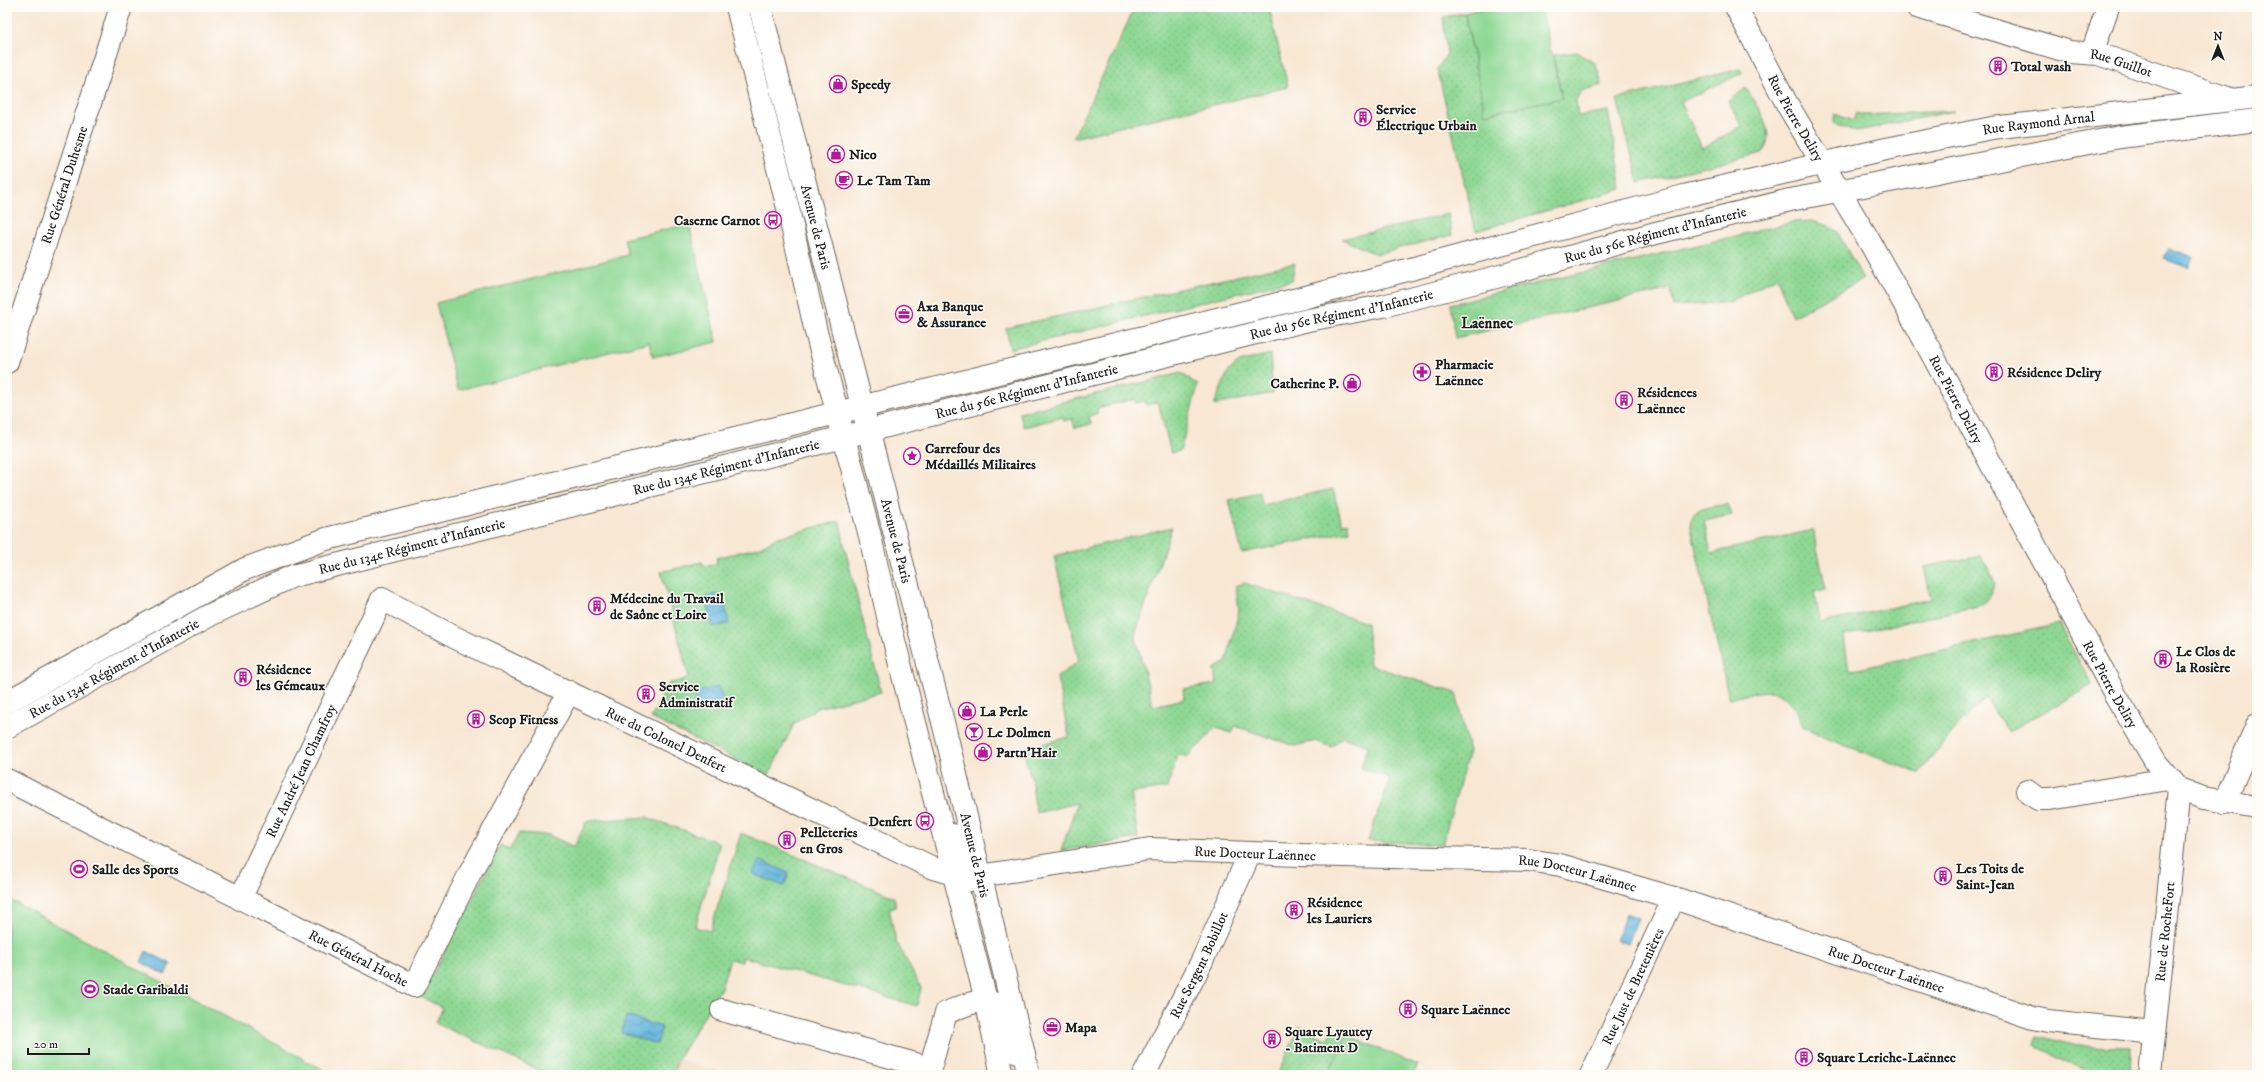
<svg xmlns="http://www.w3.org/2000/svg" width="2264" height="1082" font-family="'IM FELL DW Pica',serif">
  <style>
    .built { fill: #efd6bb }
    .grass { fill: url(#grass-dots); stroke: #567a58 }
    .park { fill: #8fd894; stroke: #567a58 }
    .water { fill: url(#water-waves); stroke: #3f687d }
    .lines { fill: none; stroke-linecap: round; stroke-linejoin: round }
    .minor-casing { stroke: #69635c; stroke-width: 24 }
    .tertiary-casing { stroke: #69635c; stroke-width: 24 }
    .secondary-casing { stroke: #69635c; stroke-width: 24 }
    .primary-casing { stroke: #69635c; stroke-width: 24 }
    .minor { stroke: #fff; stroke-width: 22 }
    .tertiary { stroke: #fff; stroke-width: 22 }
    .secondary { stroke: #fff; stroke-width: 22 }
    .primary { stroke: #fff; stroke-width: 22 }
    .labels { text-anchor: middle; stroke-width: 3; stroke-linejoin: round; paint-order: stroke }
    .street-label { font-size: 14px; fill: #1c1c1c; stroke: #fdfcf7 }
    .poi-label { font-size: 14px; font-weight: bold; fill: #1c1c1c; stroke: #fdfcf7; text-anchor: start }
    .neighbourhood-label { font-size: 15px; font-weight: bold; fill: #1c1c1c; stroke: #fdfcf7 }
  </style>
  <defs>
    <pattern id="grass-dots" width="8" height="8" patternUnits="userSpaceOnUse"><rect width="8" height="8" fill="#8fd894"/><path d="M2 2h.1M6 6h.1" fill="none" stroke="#7bb97f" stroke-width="1.8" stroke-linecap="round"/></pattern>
    <pattern id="water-waves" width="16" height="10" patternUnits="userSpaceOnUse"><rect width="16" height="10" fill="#62b5de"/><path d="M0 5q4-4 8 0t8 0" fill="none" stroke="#5092b3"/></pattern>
  </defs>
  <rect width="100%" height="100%" fill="#fdfcf7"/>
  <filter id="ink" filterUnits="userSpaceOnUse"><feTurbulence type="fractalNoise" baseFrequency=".025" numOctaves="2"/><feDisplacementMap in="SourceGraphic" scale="8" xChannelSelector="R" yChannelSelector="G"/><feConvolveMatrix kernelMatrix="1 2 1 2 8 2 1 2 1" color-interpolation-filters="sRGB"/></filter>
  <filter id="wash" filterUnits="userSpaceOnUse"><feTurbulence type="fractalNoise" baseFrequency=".012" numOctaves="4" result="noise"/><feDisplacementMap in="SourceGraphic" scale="16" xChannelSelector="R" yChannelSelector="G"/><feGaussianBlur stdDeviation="0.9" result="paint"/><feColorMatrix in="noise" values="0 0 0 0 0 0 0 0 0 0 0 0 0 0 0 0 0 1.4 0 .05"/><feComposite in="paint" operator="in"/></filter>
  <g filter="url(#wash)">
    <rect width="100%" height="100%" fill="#f8e7d3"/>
    <path class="built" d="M 678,1059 L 733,1075 L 673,1075 Z"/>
    <path class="grass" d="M 1135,7 L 1269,7 L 1288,87 L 1073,138 Z
      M 1465,13 L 1485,114 L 1562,98 L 1553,55 L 1577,52 L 1596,64 L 1602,85 L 1581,91 L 1576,100 L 1578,116 L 1608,111 L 1622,189 L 1476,231 L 1437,69 L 1447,54 L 1443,17 Z
      M 1740,69 L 1742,73 L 1681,102 L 1702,148 L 1742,126 L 1728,101 L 1746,88 C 1757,108 1778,131 1762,153 L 1639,183 L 1617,99 Z
      M 1954,111 L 1862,130 L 1851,131 L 1833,123 L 1835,114 L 1853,121 L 1856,113 L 1864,115 Z
      M 1448,214 L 1452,235 L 1376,254 L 1342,239 Z
      M 1811,221 L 1829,226 L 1837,231 L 1863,279 L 1792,317 L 1777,277 L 1729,302 L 1674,306 L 1671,289 L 1455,338 L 1450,304 L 1794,222 Z
      M 1295,263 L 1292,280 L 1010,349 L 1006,328 Z
      M 1270,354 L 1273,393 L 1214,405 L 1228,372 L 1239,362 Z
      M 1181,373 L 1198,385 L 1180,451 L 1171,453 L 1158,402 L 1146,405 L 1145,401 L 1136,403 L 1135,399 L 1097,408 L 1098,413 L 1089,416 L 1091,424 L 1075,428 L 1072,419 L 1064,421 L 1063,417 L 1024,427 L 1019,413 Z
      M 1333,489 L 1342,524 L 1348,522 L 1350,531 L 1242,553 L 1229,500 L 1260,493 L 1262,505 Z
      M 1728,504 L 1731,515 L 1704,521 L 1711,553 L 1813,530 L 1826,589 L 1814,592 L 1821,623 L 1931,599 L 1924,567 L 1980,556 L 1989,569 L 1995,583 L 1990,595 L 1982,605 L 1844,636 L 1849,671 L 2059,624 L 2092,685 L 2008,732 L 1986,698 L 1963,719 L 1919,773 L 1825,738 L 1803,726 L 1796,710 L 1785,698 L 1773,691 L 1757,692 L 1729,699 L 1690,523 C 1694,506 1714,507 1728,504 Z
      M 840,521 L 845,549 L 881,692 L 817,708 L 794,724 L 769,775 L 651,718 L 668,684 L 689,678 L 661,572 L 702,562 L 704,566 L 717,563 L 716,558 L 760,547 L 778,537 Z
      M 1172,527 L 1135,635 L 1153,706 L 1184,699 L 1183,689 L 1216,684 L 1214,669 L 1226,662 L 1239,611 L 1236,586 L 1244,583 L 1367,623 L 1370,665 L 1456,693 L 1469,751 L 1442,845 L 1368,841 L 1390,778 L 1361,768 L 1368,746 L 1343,737 L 1332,747 L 1315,741 L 1295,746 L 1235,726 L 1232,733 L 1216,728 L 1188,757 L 1178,754 L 1167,788 L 1131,793 L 1138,838 L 1061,851 L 1077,803 L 1036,813 L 1031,777 L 1023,749 L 1069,737 L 1057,677 L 1079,661 L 1054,556 Z
      M 646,817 L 720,843 L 695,927 L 710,931 L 741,833 L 894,897 L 896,906 L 889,909 L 896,941 L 921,988 L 917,1006 L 743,957 L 742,962 L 730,959 L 721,988 L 678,1059 L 673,1075 L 550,1075 L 435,1023 L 443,1008 L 421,997 L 500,845 L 510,850 L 519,833 L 549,835 L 574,847 L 587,821 Z
      M 1300,1026 L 1328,1040 L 1333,1029 L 1347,1035 L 1327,1075 L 1277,1075 Z
      M 2038,1036 L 2077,1046 L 2131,1047 L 2130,1075 L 2097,1075 L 2056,1057 L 2035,1045 Z"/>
    <path class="park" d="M 1485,7 L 1541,7 L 1562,98 L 1485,114 L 1465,13 Z
      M 689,224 L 717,342 L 653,357 L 649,342 L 458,390 L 436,303 L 628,255 L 624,239 Z
      M 7,898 L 333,1075 L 7,1075 Z
      M 1347,1035 L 1418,1065 L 1413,1075 L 1327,1075 Z"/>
    <path class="water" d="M 2169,248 L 2193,257 L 2189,268 L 2164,259 Z
      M 722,593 L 729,624 L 713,627 L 706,597 Z
      M 719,686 L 723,700 L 697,707 L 693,693 Z
      M 759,860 L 789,873 L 784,886 L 753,874 Z
      M 1626,913 L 1638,918 L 1628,944 L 1616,940 Z
      M 146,951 L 171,964 L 165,975 L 141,962 Z
      M 626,1016 L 662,1027 L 657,1044 L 621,1033 Z"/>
  </g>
  <g filter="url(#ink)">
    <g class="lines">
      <g class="minor-casing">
        <g id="minor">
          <path id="s1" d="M 1917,7 L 2070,52 L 2098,54 L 2230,99"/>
          <path d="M 2092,53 L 2108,7"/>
          <path id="s2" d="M 1839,191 L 1868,239 L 1918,328 L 2116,696 L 2157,764 L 2179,789 L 2203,798 L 2257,807"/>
          <path id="s3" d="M 7,362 L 121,7"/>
          <path id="s4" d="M 7,780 L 414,986 L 470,873 L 569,692"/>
          <path d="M 2027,791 L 2038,799 L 2050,799 L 2168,779"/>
          <path d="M 2224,803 L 2257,725"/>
          <path id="s5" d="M 953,835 C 958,856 959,866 980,876 L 1150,849 L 1299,855 L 1528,860 L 1560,865 L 1674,898 L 2033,1018 L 2048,1021 L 2154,1032"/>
          <path id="s6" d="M 240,899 L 382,599 L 454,637 L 933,868 L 967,878 L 970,880"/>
          <path d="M 722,1010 L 930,1068"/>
          <path d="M 928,1075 L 946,1013 C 963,1006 983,995 999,1006 L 1015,1051"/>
          <path id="s7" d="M 1144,1075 L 1202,961 L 1250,853"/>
          <path id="s8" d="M 1591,1075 L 1674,898"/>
          <path id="s9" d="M 2150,1075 L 2179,789"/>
        </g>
      </g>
      <g class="tertiary-casing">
        <g id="tertiary">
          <path id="s10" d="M 1736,7 L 1787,104 L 1839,191"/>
        </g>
      </g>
      <g class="secondary-casing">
        <g id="secondary">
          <path d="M 737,7 L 787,204 L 816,332 L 870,536 L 889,621 L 986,1000 L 1002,1075"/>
          <path id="s11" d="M 760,7 L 946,734 L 1029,1075"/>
        </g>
      </g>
      <g class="primary-casing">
        <g id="primary">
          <path id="s12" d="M 7,702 L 245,569 L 326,539 L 1306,297 L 1684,196 L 1886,149 L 1992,128 L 2257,97"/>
          <path id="s13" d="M 7,727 L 210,615 L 293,576 L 1204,346 L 1308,320 L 1383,306 L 1504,275 L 1652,234 L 1790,200 L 2120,137 L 2257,120"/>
        </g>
      </g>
      <use href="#minor" class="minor"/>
      <use href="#tertiary" class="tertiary"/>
      <use href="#secondary" class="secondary"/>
      <use href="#primary" class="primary"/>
    </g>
  </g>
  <defs>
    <g id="building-ring" transform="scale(0.9)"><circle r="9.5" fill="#fdfcf7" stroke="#b5179e" stroke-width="1.5"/><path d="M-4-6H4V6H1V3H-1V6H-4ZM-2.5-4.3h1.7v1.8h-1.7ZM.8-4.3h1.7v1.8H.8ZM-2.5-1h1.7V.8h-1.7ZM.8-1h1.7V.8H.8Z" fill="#b5179e"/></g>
    <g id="shop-ring" transform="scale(0.9)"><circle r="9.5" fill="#fdfcf7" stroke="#b5179e" stroke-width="1.5"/><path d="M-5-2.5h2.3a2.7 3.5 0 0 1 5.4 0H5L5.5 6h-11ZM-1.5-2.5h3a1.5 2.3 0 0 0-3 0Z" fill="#b5179e"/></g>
    <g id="cafe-ring" transform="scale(0.9)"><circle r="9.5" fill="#fdfcf7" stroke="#b5179e" stroke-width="1.5"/><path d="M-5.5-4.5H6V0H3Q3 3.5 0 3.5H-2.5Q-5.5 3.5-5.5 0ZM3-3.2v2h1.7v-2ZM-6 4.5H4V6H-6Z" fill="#b5179e"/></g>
    <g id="bus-ring" transform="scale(0.9)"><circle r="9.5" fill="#fdfcf7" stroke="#b5179e" stroke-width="1.5"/><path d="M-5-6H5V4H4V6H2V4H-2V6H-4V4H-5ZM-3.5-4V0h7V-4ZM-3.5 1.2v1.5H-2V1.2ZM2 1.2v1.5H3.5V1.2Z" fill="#b5179e"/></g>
    <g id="office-ring" transform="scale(0.9)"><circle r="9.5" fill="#fdfcf7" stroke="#b5179e" stroke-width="1.5"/><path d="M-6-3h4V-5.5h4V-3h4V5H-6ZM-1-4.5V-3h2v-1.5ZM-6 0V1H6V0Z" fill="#b5179e"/></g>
    <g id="pharmacy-ring" transform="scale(0.9)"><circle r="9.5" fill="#fdfcf7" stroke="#b5179e" stroke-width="1.5"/><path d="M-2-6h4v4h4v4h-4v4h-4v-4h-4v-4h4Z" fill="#b5179e"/></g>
    <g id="sight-ring" transform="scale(0.9)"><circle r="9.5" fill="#fdfcf7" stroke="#b5179e" stroke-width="1.5"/><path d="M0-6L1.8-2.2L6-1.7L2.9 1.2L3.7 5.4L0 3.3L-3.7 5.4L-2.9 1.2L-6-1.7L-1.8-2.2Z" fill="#b5179e"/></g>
    <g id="bar-ring" transform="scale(0.9)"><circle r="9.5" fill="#fdfcf7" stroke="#b5179e" stroke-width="1.5"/><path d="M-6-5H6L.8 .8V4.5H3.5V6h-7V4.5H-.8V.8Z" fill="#b5179e"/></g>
    <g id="stadium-ring" transform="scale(0.9)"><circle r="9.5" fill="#fdfcf7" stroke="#b5179e" stroke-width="1.5"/><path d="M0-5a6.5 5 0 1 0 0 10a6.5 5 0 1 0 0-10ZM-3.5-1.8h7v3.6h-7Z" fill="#b5179e"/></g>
  </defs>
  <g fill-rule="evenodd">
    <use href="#building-ring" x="1998" y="66"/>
    <use href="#shop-ring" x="838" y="84"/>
    <use href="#building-ring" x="1363" y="117"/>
    <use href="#shop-ring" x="836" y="154"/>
    <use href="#cafe-ring" x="844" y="180"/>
    <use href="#bus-ring" x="773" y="220"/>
    <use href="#office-ring" x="904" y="314"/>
    <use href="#pharmacy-ring" x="1422" y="372"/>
    <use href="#building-ring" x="1994" y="372"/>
    <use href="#shop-ring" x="1352" y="383"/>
    <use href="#building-ring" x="1624" y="400"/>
    <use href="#sight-ring" x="912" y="456"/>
    <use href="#building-ring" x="597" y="606"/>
    <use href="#building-ring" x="2163" y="659"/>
    <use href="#building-ring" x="243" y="677"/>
    <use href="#building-ring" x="646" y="694"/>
    <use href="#shop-ring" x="967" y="711"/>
    <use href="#building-ring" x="476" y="719"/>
    <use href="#bar-ring" x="974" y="732"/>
    <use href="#shop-ring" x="983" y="752"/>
    <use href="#bus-ring" x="925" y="821"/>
    <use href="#building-ring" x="787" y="840"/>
    <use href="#stadium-ring" x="79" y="869"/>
    <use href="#building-ring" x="1943" y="876"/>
    <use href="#building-ring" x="1294" y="910"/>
    <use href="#stadium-ring" x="90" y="989"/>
    <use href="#building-ring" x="1408" y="1009"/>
    <use href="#office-ring" x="1052" y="1027"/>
    <use href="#building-ring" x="1272" y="1039"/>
    <use href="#building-ring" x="1804" y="1057"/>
  </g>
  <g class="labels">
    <g class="street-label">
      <text dy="5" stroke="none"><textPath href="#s1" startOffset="212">Rue Guillot</textPath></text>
      <text dy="5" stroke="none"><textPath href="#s10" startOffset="126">Rue Pierre Deliry</textPath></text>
      <text dy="5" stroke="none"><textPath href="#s12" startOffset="2122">Rue Raymond Arnal</textPath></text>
      <text dy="5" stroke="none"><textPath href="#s3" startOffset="186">Rue Général Duhesme</textPath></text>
      <text dy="5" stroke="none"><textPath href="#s11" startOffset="227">Avenue de Paris</textPath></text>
      <text dy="5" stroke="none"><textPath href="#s13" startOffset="1728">Rue du 56e Régiment d'Infanterie</textPath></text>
      <text dy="5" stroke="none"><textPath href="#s13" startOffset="1404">Rue du 56e Régiment d'Infanterie</textPath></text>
      <text dy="5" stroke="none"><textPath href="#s13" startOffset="1080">Rue du 56e Régiment d'Infanterie</textPath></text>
      <text dy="5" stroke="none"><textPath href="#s2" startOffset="239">Rue Pierre Deliry</textPath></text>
      <text dy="5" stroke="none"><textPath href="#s13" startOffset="770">Rue du 134e Régiment d'Infanterie</textPath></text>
      <text dy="5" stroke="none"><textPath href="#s11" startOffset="551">Avenue de Paris</textPath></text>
      <text dy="5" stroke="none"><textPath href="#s13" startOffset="446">Rue du 134e Régiment d'Infanterie</textPath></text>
      <text dy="5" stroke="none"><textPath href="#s13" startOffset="122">Rue du 134e Régiment d'Infanterie</textPath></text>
      <text dy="5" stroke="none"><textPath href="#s2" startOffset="563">Rue Pierre Deliry</textPath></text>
      <text dy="5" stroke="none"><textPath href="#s6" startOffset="649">Rue du Colonel Denfert</textPath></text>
      <text dy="5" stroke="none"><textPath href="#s6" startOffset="142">Rue André Jean Chamfroy</textPath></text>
      <text dy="5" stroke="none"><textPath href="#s5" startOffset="329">Rue Docteur Laënnec</textPath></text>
      <text dy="5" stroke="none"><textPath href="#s11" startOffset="875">Avenue de Paris</textPath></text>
      <text dy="5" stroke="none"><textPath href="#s5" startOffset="653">Rue Docteur Laënnec</textPath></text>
      <text dy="5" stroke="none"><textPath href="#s9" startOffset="144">Rue de RocheFort</textPath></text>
      <text dy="5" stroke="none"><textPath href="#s4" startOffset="394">Rue Général Hoche</textPath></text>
      <text dy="5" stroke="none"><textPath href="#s7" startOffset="123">Rue Sergent Bobillot</textPath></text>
      <text dy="5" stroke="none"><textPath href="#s5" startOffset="977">Rue Docteur Laënnec</textPath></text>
      <text dy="5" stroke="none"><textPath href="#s8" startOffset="98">Rue Just de Bretenières</textPath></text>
    </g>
    <g class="poi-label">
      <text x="2011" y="71">Total wash</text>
      <text x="851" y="89">Speedy</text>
      <text x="1376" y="114">Service<tspan x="1376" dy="16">Électrique Urbain</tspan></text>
      <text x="849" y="159">Nico</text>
      <text x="857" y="185">Le Tam Tam</text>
      <text x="760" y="225" text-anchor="end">Caserne Carnot</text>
      <text x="917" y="311">Axa Banque<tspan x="917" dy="16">&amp; Assurance</tspan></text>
      <text x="1435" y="369">Pharmacie<tspan x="1435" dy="16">Laënnec</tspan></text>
      <text x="2007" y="377">Résidence Deliry</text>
      <text x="1339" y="388" text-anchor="end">Catherine P.</text>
      <text x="1637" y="397">Résidences<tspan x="1637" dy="16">Laënnec</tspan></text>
      <text x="925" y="453">Carrefour des<tspan x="925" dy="16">Médaillés Militaires</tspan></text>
      <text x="610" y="603">Médecine du Travail<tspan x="610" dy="16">de Saône et Loire</tspan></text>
      <text x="2176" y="656">Le Clos de<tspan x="2176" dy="16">la Rosière</tspan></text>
      <text x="256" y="674">Résidence<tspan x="256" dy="16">les Gémeaux</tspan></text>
      <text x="659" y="691">Service<tspan x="659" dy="16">Administratif</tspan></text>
      <text x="980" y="716">La Perle</text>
      <text x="489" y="724">Scop Fitness</text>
      <text x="987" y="737">Le Dolmen</text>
      <text x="996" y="757">Partn'Hair</text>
      <text x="912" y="826" text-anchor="end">Denfert</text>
      <text x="800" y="837">Pelleteries<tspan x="800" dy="16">en Gros</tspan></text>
      <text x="1956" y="873">Les Toits de<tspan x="1956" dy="16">Saint-Jean</tspan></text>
      <text x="92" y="874">Salle des Sports</text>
      <text x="1307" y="907">Résidence<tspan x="1307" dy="16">les Lauriers</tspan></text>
      <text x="103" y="994">Stade Garibaldi</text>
      <text x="1421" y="1014">Square Laënnec</text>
      <text x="1065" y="1032">Mapa</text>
      <text x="1285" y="1036">Square Lyautey<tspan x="1285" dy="16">- Batiment D</tspan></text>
      <text x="1817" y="1062">Square Leriche-Laënnec</text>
    </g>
    <g class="neighbourhood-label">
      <text x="1487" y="328">Laënnec</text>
    </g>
  </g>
  <rect width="2264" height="1082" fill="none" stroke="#fdfcf7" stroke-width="24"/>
  <g transform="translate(2218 46)" stroke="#fdfcf7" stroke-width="3" paint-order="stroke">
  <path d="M0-3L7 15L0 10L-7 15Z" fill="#1c1c1c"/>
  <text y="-6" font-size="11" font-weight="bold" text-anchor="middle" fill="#1c1c1c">N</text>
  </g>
  <path d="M28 1048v6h61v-6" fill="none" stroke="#1c1c1c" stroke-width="2"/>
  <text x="34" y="1048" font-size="12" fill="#1c1c1c" stroke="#fdfcf7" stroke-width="3" paint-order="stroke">20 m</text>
</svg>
